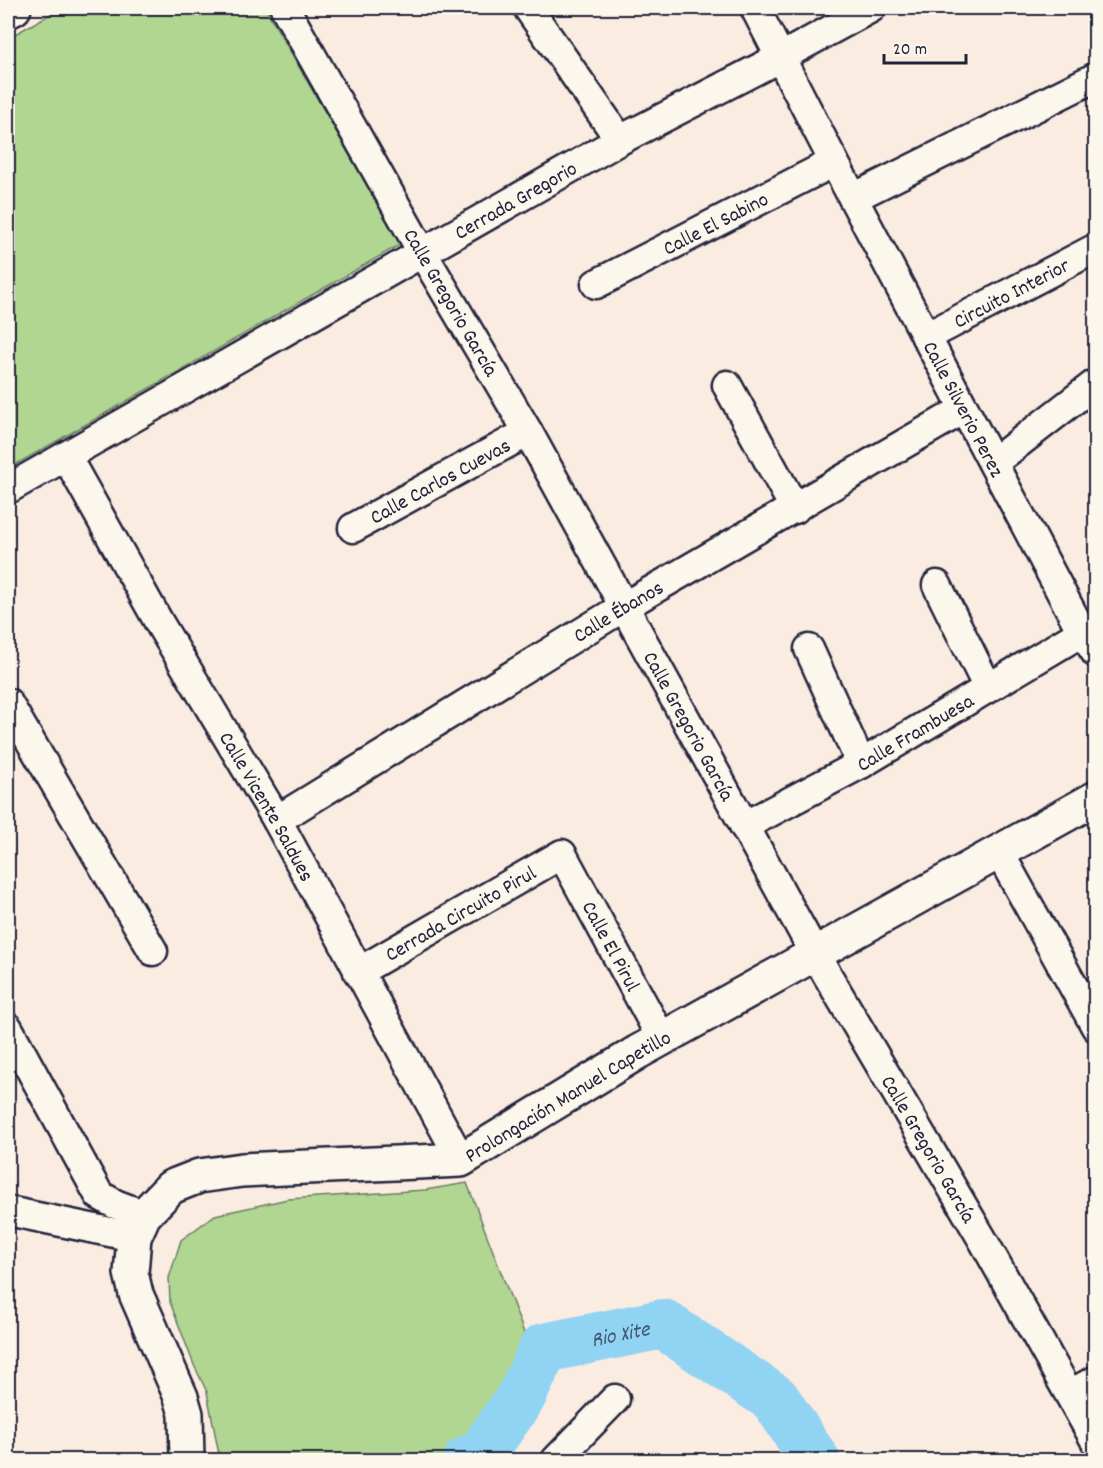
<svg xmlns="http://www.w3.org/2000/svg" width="1103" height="1468" font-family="Dekko,sans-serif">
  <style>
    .green { fill: #b0d692; stroke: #697c66; stroke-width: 1.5 }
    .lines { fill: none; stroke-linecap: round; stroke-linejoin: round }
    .river { stroke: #90d3f2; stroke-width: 50 }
    .minor-casing { stroke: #22223b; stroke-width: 33 }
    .tertiary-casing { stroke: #22223b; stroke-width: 38 }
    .minor { stroke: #fbf7ec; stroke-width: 28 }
    .tertiary { stroke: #fbf7ec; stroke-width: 33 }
    .labels { text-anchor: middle; stroke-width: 5; stroke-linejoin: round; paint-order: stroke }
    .street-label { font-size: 21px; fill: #22223b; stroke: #fbf7ec }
    .water-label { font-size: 22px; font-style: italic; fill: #435772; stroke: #fbf7ec }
  </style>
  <rect width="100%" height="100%" fill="#fbece2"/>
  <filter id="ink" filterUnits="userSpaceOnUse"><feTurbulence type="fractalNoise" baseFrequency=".0167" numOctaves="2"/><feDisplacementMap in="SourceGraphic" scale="12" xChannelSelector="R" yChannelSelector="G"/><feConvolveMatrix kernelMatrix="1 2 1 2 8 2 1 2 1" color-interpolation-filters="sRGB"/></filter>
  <g filter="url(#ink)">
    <path class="green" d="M 61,8 L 265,8 L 401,244 L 8,469 L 8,38 Z
      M 467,1183 L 534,1359 L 509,1404 L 476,1452 L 454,1460 L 220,1460 L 207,1392 L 194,1365 L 170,1302 L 169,1278 L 181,1240 L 215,1215 L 288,1199 L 425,1190 Z"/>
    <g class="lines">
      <path class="river" id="s1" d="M 468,1460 L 480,1456 L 521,1397 L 544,1348 L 663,1324 L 775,1399 L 815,1460"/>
      <g class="minor-casing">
        <g id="minor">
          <path id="s2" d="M 285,8 L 422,252 L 528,432 L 815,954 L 984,1242 L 1096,1442"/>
          <path d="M 528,8 L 620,140"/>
          <path id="s3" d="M 755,8 L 834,162 L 1082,632 L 1096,653"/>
          <path d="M 853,198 L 1096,77"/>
          <path id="s4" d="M 596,284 L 834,162"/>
          <path id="s5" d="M 926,337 L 1096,248"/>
          <path d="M 727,385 L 795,509"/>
          <path id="s6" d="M 66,456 L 161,626 L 277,820 L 461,1160"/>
          <path d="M 993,463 L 1096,383"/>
          <path id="s7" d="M 8,489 L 620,140 L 781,57 L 871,8"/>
          <path id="s8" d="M 353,528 L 528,432"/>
          <path d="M 937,585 L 988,688"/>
          <path d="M 809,649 L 861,764"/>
          <path d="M 8,703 L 153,951"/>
          <path id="s9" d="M 277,820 L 625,606 L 964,409"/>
          <path id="s10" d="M 744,826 L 861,764 L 1082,632"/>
          <path d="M 999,852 L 1096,1027"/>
          <path id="s11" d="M 358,972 L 562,854 L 662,1039"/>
          <path d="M 8,1028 L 99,1195 L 115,1204 L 144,1215"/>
          <path d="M 8,1211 L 134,1237"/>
          <path d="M 1070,1394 L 1096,1380"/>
          <path d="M 556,1460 L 615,1399"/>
        </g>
      </g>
      <g class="tertiary-casing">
        <g id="tertiary">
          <path d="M 8,11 L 14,8"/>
          <path id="s12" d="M 187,1460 L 186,1414 L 181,1397 L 136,1294 L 131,1273 L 134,1237 L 144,1215 L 171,1187 L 199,1176 L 242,1170 L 461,1160 L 638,1052 L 1096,798"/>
        </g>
      </g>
      <use href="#minor" class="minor"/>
      <use href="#tertiary" class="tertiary"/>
    </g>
  </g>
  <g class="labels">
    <g class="street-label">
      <text dy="7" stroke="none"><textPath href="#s7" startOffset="584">Cerrada Gregorio</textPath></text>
      <text dy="7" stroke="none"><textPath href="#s4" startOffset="134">Calle El Sabino</textPath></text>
      <text dy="7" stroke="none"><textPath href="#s5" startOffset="96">Circuito Interior</textPath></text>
      <text dy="7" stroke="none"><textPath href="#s2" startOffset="338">Calle Gregorio García</textPath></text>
      <text dy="7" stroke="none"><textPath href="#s3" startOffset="452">Calle Silverio Perez</textPath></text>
      <text dy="7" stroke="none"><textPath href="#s8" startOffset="99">Calle Carlos Cuevas</textPath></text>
      <text dy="7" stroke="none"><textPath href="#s9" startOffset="400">Calle Ébanos</textPath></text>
      <text dy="7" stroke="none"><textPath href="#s2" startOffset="824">Calle Gregorio García</textPath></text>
      <text dy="7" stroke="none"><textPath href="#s10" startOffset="195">Calle Frambuesa</textPath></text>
      <text dy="7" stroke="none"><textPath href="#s6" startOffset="404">Calle Vicente Saldues</textPath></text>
      <text dy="7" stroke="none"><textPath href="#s11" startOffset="118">Cerrada Circuito Pirul</textPath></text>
      <text dy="7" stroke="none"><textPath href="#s11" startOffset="340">Calle El Pirul</textPath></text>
      <text dy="7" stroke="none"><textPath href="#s12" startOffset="714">Prolongación Manuel Capetillo</textPath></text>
      <text dy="7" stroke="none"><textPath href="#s2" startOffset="1310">Calle Gregorio García</textPath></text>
    </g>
    <g class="water-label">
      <text dy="8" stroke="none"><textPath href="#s1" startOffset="216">Rio Xite</textPath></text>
    </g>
  </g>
  <rect width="1103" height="1468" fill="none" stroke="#fbf7ec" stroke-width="30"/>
  <rect x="15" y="15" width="1073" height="1438" fill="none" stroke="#22223b" stroke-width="2" filter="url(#ink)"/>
  <path d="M884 54v9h82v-9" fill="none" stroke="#22223b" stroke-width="3"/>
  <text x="893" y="54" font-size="18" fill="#22223b" stroke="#fbf7ec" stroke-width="4.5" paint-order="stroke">20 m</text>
</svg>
